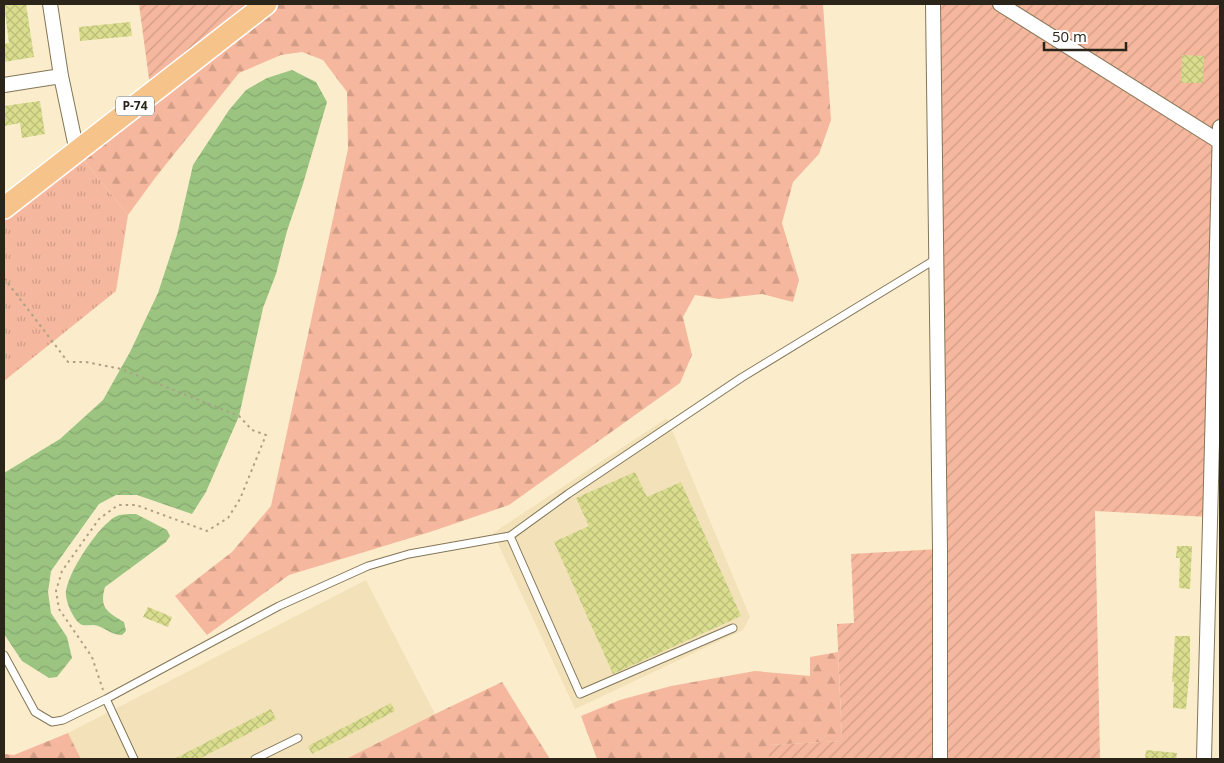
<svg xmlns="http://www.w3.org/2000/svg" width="1224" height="763" font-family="'Open Sans',sans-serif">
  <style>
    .built { fill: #f3e2b9 }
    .forest { fill: url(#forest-firs) }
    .park { fill: url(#park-tufts) }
    .garden { fill: url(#garden-furrows) }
    .water { fill: url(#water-waves) }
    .building { fill: url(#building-cross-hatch) }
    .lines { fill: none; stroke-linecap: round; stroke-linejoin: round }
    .lane-casing { stroke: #837657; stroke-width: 9 }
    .street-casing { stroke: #837657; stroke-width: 16 }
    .primary-casing { stroke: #fff; stroke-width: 24 }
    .path { stroke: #aca187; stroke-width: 2; stroke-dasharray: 2.5 4; stroke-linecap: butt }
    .lane { stroke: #fff; stroke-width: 7 }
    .street { stroke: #fff; stroke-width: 14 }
    .primary { stroke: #f6c48b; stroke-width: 21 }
    .labels { text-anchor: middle; stroke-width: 5; stroke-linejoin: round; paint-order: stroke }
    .shield { fill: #fff; stroke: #6a665d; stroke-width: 1 }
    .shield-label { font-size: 12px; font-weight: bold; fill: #2a2518 }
  </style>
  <defs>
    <pattern id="forest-firs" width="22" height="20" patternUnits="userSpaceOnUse" patternTransform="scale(1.25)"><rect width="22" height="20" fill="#f5b79d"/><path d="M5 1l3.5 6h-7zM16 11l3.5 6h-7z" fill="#d29d86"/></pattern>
    <pattern id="park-tufts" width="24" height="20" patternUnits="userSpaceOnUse" patternTransform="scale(1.25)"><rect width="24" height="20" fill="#f5b79d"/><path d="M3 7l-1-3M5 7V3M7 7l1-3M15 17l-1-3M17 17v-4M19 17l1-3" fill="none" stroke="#d29d86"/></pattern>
    <pattern id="garden-furrows" width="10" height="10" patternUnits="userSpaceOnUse" patternTransform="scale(1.25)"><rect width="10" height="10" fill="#f5b79d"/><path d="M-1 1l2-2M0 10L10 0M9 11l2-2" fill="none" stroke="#d29d86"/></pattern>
    <pattern id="water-waves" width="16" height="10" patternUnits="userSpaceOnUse" patternTransform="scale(1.25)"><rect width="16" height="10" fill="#9bc481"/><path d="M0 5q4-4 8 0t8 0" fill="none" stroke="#86a86f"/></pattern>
    <pattern id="building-cross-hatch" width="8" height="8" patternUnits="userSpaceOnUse" patternTransform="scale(1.25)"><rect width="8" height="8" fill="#d9dd8d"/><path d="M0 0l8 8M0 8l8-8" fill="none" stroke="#babe79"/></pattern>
  </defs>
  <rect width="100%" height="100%" fill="#fbedcb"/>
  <path class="built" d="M 667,418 L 750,617 L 743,630 L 575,709 L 493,533 Z
    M 366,580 L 435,714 L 346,759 L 81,759 L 68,733 Z"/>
  <path class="forest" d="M 266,4 L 823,4 L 831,120 L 819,154 L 793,182 L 782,223 L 799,280 L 793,302 L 762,294 L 719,299 L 695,295 L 683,317 L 692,355 L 680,383 L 509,505 L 430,532 L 289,575 L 207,635 L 175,596 L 232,552 L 271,506 L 348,149 L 347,92 L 323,60 L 302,52 L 281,55 L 239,73 L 155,178 L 128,215 L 77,152 Z
    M 838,652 L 842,741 L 769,745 L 769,759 L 597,759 L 581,716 L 620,700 L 671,686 L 755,671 L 810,676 L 810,657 Z
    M 502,682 L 550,759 L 346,759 L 435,714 Z
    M 68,733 L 81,759 L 4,759 L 4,754 L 14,755 Z"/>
  <path class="park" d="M 77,152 L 128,215 L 116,291 L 4,381 L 4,208 Z"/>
  <path class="garden" d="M 139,4 L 266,4 L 151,94 Z
    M 933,4 L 1220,4 L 1220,127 L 1210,517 L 1095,511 L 1100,759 L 769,759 L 769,745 L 842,741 L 837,624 L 854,623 L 851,554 L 939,549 Z"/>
  <path class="water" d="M 292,70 L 316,82 L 327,102 L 303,184 L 287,231 L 276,274 L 263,308 L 239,416 L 206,492 L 192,514 L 137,495 L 116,495 L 99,504 L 51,571 L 48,592 L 51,613 L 67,637 L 72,658 L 57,677 L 49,678 L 22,661 L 4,634 L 4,473 L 60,439 L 103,400 L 130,352 L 158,293 L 177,235 L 193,165 L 229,110 L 246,90 L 267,78 Z
    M 136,514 L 167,530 L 170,536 L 166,542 L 105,587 C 99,608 107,612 124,622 L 126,631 L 122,635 C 112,635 107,629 98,626 C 91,623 85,628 79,623 C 73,618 67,604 66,596 C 64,577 100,523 117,516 C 122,514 130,514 136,514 Z"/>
  <path class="building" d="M 4,4 L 26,4 L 34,57 L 4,62 L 4,44 L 9,43 Z
    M 130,22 L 132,36 L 80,41 L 79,27 Z
    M 1182,55 L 1204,56 L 1203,83 L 1181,83 Z
    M 40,101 L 45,134 L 22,138 L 20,123 L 4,126 L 4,106 Z
    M 635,472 L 647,497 L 681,482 L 741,616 L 613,674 L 554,542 L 589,526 L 576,498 Z
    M 1177,546 L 1192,546 L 1190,589 L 1179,588 L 1180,558 L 1176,558 Z
    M 148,607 L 172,617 L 168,627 L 143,617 Z
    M 1175,636 L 1190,636 L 1190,666 L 1186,709 L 1173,708 L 1174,682 L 1172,682 Z
    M 391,703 L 395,711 L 312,754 L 308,746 Z
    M 271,709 L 276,719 L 199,759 L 174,759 Z
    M 1146,750 L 1177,753 L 1176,759 L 1145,759 Z"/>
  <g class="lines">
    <g class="lane-casing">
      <path id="lane" d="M 733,628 L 580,694 L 510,536 L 568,494 L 741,378 L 936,259
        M 4,655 L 35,712 L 52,722 L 63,720 L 106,699 L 279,606 L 368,566 L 409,554 L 510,536
        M 106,699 L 134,759
        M 255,759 L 298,738"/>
    </g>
    <g class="street-casing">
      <path id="street" d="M 50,4 L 61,76 L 77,152
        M 933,4 L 940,549 L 940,759
        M 1000,4 L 1220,142
        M 4,85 L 61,76
        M 1204,759 L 1220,127"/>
    </g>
    <g class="primary-casing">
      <path id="primary" d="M 4,208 L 266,4"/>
    </g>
    <path class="path" d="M 4,278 L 68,362 L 86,362 L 121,369 L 239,416 L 252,430 L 266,435 L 240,499 L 228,518 L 207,531 L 136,505 L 118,505 L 99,519 L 62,571 L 56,591 L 59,609 L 92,657 L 103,690"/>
    <use href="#lane" class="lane"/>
    <use href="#street" class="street"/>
    <use href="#primary" class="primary"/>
  </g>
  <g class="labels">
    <rect class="shield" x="116" y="96.5" width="38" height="19" rx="4"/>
    <g class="shield-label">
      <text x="135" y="110">Р-74</text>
    </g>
  </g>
  <rect width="1224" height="763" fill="none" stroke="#2a2518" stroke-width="10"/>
  <path d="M1044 42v8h82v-8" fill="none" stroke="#2a2518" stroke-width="2.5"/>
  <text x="1052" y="42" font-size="15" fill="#2a2518" stroke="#ffffff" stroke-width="4" paint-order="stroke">50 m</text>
</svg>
